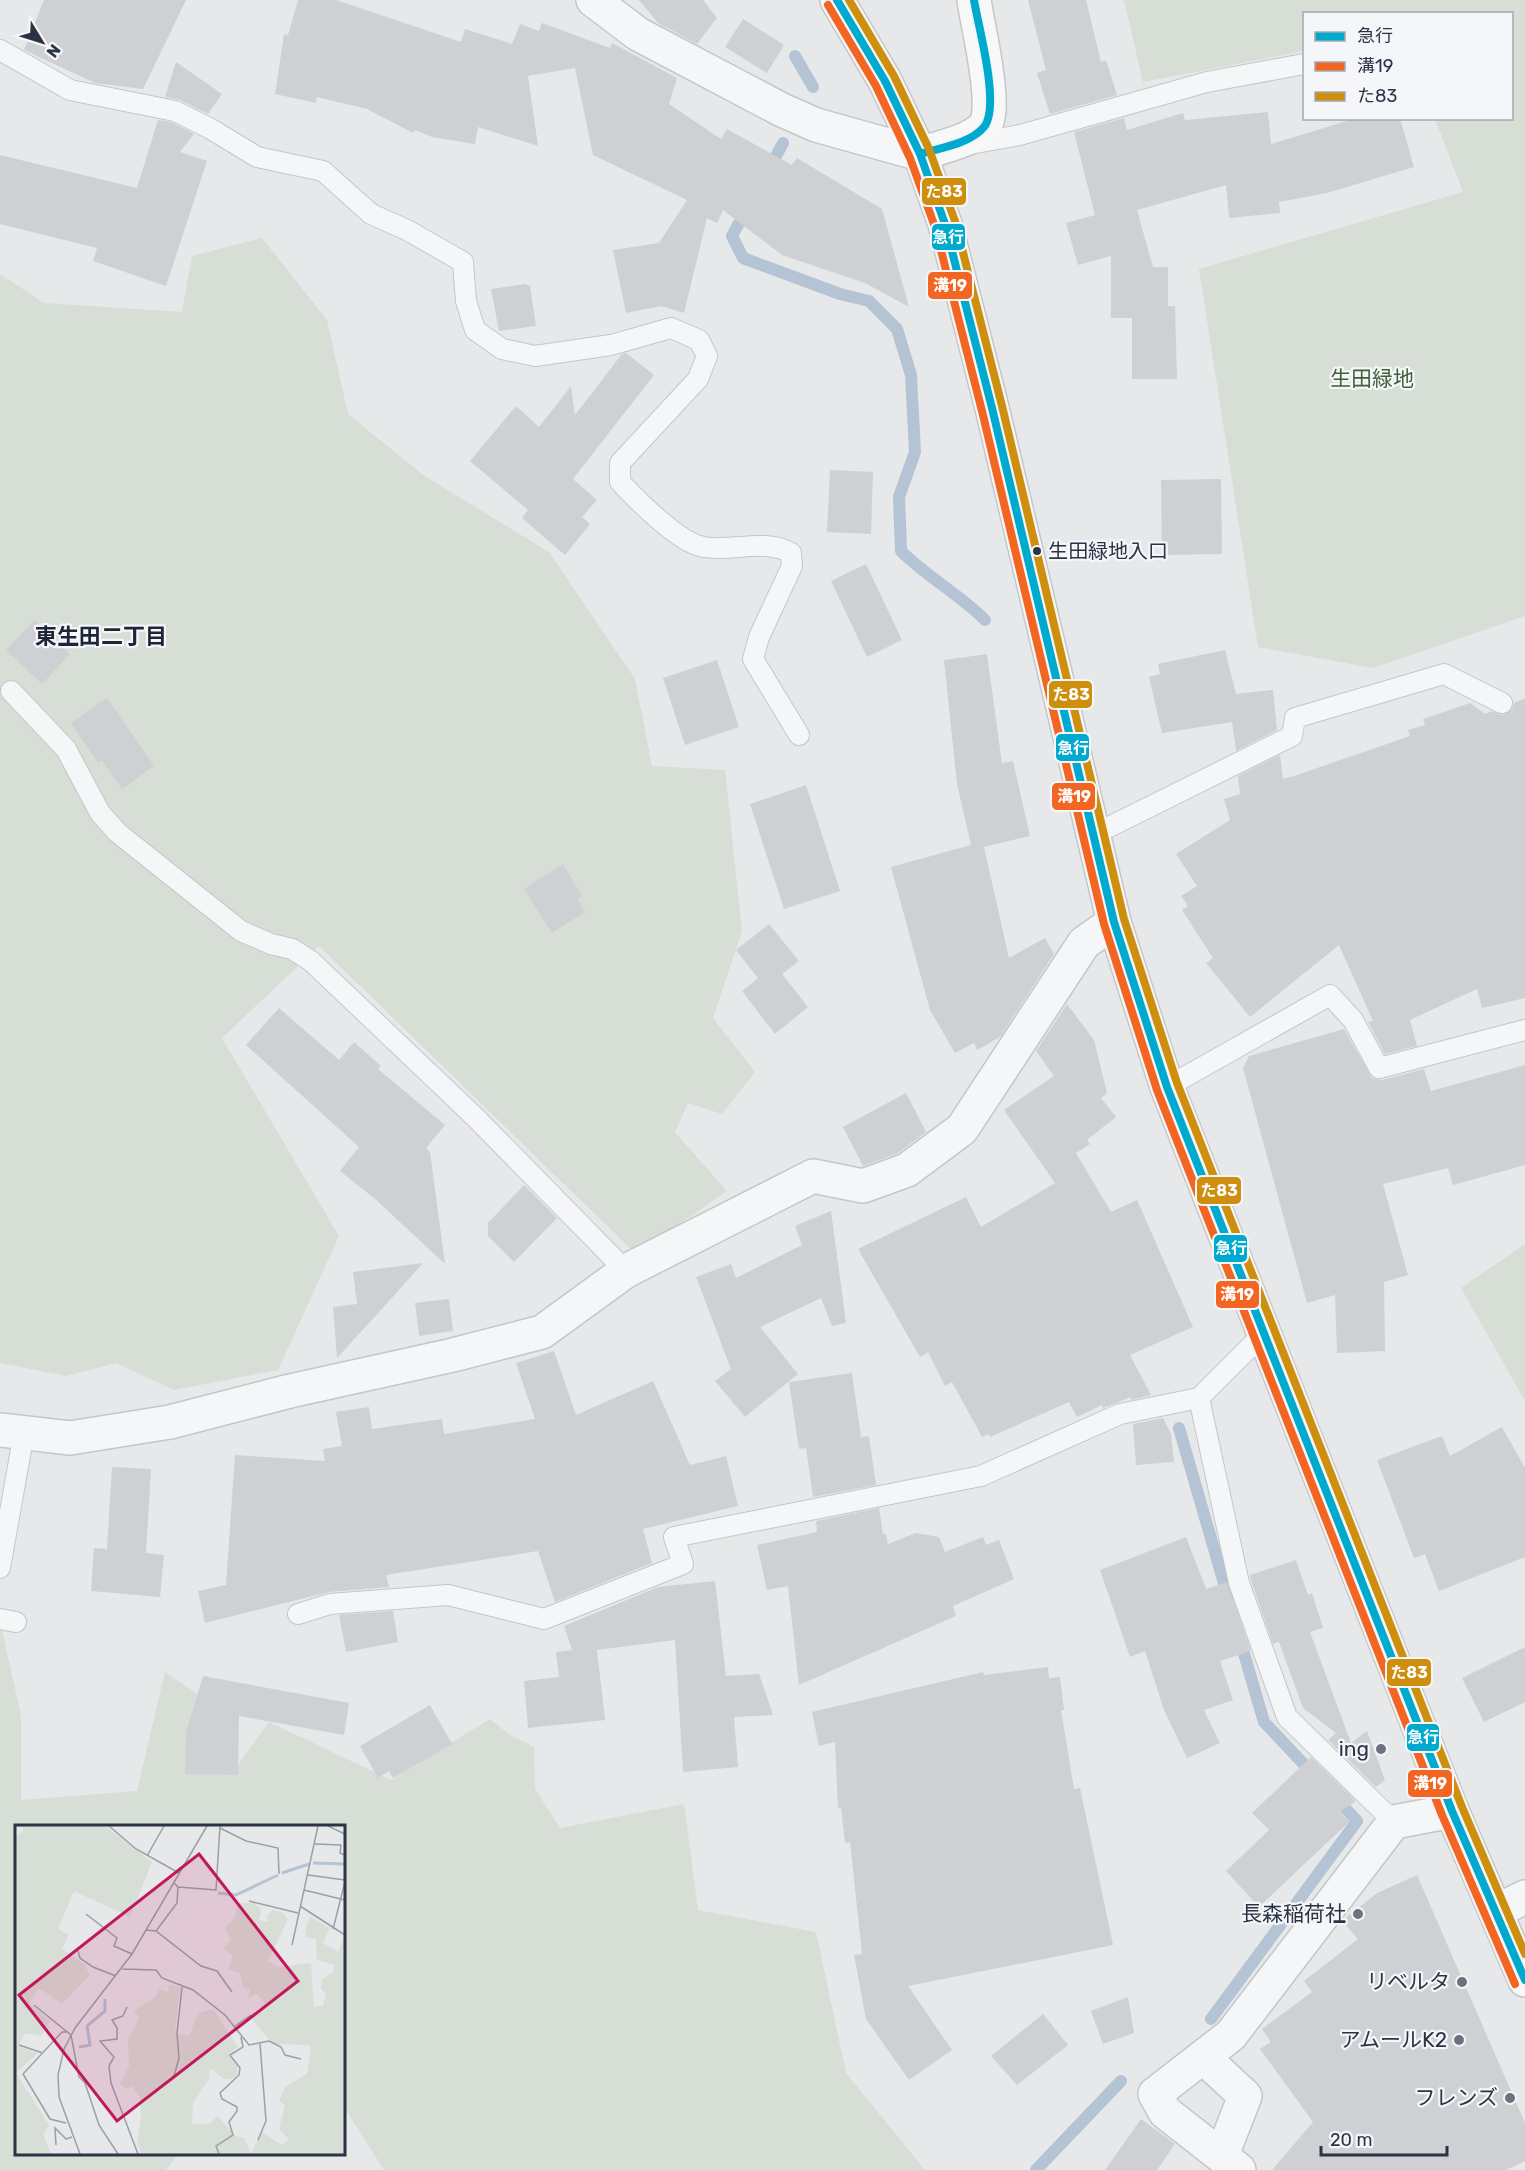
<svg xmlns="http://www.w3.org/2000/svg" width="1525" height="2170" font-family="Rubik,'Noto Sans JP',sans-serif">
  <style>
    .green { fill: #d6ded6 }
    .lines { fill: none; stroke-linecap: round; stroke-linejoin: round }
    .stream { stroke: #b4c4d5; stroke-width: 12 }
    .building { fill: #ced0d3 }
    .lane-casing { stroke: #c4c6c8; stroke-width: 22 }
    .street-casing { stroke: #c4c6c8; stroke-width: 36 }
    .secondary-casing { stroke: #c4c6c8; stroke-width: 36 }
    .lane { stroke: #f5f6f7; stroke-width: 20 }
    .street { stroke: #f5f6f7; stroke-width: 33 }
    .secondary { stroke: #f8f8f8; stroke-width: 33 }
    .bus-1-casing { stroke: #f4f6f9; stroke-width: 12 }
    .bus-2-casing { stroke: #f4f6f9; stroke-width: 12 }
    .bus-3-casing { stroke: #f4f6f9; stroke-width: 12 }
    .bus-1 { stroke: #00a9ce; stroke-width: 8 }
    .bus-2 { stroke: #f26522; stroke-width: 8 }
    .bus-3 { stroke: #ce8f0e; stroke-width: 8 }
    .bus-dot { fill: #2b3445; stroke: #f4f6f9; stroke-width: 2 }
    .poi-dot { fill: #6c737f; stroke: #f4f6f9; stroke-width: 2 }
    .labels { text-anchor: middle; stroke-width: 4.5; stroke-linejoin: round; paint-order: stroke }
    .bus-label { font-size: 20px; fill: #2b3445; stroke: #f4f6f9; text-anchor: start }
    .park-label { font-size: 21px; fill: #3f6138; stroke: #f4f6f9 }
    .poi-label { font-size: 21px; fill: #2b3445; stroke: #f4f6f9; text-anchor: end }
    .neighbourhood-label { font-size: 22px; font-weight: bold; fill: #1d2536; stroke: #f4f6f9 }
    .inset-river { fill: none; stroke: #b4c4d5; stroke-width: 3 }
    .inset-road { fill: none; stroke: #9ba0a8; stroke-width: 1.5 }
    .view { fill: #c2185b; fill-opacity: 0.15; stroke: #c2185b; stroke-width: 3 }
    .inset-edge { fill: none; stroke: #2b3445; stroke-width: 3 }
    .line-badge { stroke: #f4f6f9; stroke-width: 2 }
    .badge-label { font-size: 16px; text-anchor: middle; font-weight: bold; fill: #fff }
  </style>
  <rect width="100%" height="100%" fill="#e6e8ea"/>
  <path class="green" d="M 1124,0 L 1525,0 L 1525,616 L 1373,668 L 1258,647 L 1199,269 L 1463,192 L 1435,119 L 1512,118 L 1512,14 L 1304,14 L 1304,51 L 1143,82 Z
    M 262,238 L 327,320 L 348,414 L 423,475 L 549,552 L 635,679 L 652,766 L 725,770 L 742,931 L 713,1018 L 755,1072 L 722,1114 L 688,1103 L 675,1132 L 727,1191 L 636,1254 L 319,946 L 222,1038 L 339,1236 L 278,1370 L 174,1390 L 116,1363 L 66,1376 L 0,1363 L 0,274 L 44,303 L 182,312 L 192,256 Z
    M 1525,1244 L 1525,1401 L 1461,1288 Z
    M 0,1621 L 21,1716 L 21,1800 L 137,1791 L 165,1672 L 199,1695 L 238,1765 L 269,1722 L 391,1780 L 490,1719 L 510,1735 L 534,1747 L 535,1789 L 560,1828 L 684,1804 L 698,1910 L 816,1932 L 846,2073 L 925,2170 L 384,2170 L 344,2107 L 344,1826 L 16,1826 L 16,2154 L 178,2154 L 166,2170 L 0,2170 Z"/>
  <g class="lines">
    <path class="stream" d="M 795,56 L 813,87
      M 768,171 L 783,143
      M 746,210 L 732,236 L 743,258 L 840,294 L 869,301 L 897,329 L 911,375 L 915,452 L 899,497 L 901,551 C 927,577 959,594 985,620
      M 1179,1428 L 1228,1597
      M 1240,1640 L 1264,1722 L 1315,1776
      M 1211,2019 L 1357,1821 L 1335,1797
      M 1036,2170 L 1121,2081"/>
  </g>
  <path class="building" d="M 44,0 L 186,0 L 143,89 L 95,83 L 24,50 Z
    M 298,0 L 336,0 L 461,42 L 465,29 L 512,44 L 520,24 L 539,31 L 542,23 L 610,48 L 612,43 L 677,78 L 669,104 L 721,139 L 727,129 L 792,165 L 797,158 L 882,209 L 909,307 L 865,283 L 782,255 L 723,210 L 717,223 L 707,218 L 684,313 L 661,306 L 626,313 L 613,250 L 659,243 L 687,200 L 593,155 L 575,68 L 528,76 L 538,146 L 478,127 L 475,144 L 432,137 L 415,130 L 413,133 L 367,109 L 317,97 L 316,103 L 275,94 L 284,34 L 288,35 Z
    M 639,0 L 703,0 L 717,18 L 697,44 L 658,23 Z
    M 1028,0 L 1086,0 L 1101,62 L 1106,60 L 1117,95 L 1050,114 L 1037,73 L 1046,70 Z
    M 743,19 L 784,45 L 767,73 L 725,47 Z
    M 176,62 L 222,94 L 208,114 L 180,100 L 165,97 Z
    M 1268,112 L 1271,144 L 1357,118 L 1400,118 L 1414,167 L 1327,193 L 1279,202 L 1280,213 L 1229,218 L 1226,185 L 1137,210 L 1153,267 L 1168,267 L 1168,306 L 1175,306 L 1177,379 L 1132,379 L 1132,318 L 1111,318 L 1111,256 L 1078,265 L 1066,223 L 1095,215 L 1074,132 L 1124,118 L 1127,130 L 1183,113 L 1185,120 Z
    M 158,120 L 171,122 L 194,134 L 180,152 L 207,161 L 166,286 L 93,261 L 97,248 L 0,224 L 0,155 L 137,188 Z
    M 525,284 L 530,286 L 536,326 L 499,331 L 491,289 Z
    M 626,353 L 654,375 L 573,479 L 597,500 L 582,517 L 590,524 L 565,555 L 522,518 L 528,510 L 470,461 L 516,406 L 539,427 L 571,386 L 575,415 L 622,354 Z
    M 830,470 L 873,472 L 871,534 L 827,532 Z
    M 1221,479 L 1222,554 L 1162,555 L 1161,480 Z
    M 866,564 L 902,640 L 867,657 L 831,581 Z
    M 35,620 L 70,654 L 42,684 L 6,650 Z
    M 1225,650 L 1236,694 L 1273,690 L 1277,730 L 1236,751 L 1232,722 L 1162,733 L 1149,677 L 1160,674 L 1158,664 Z
    M 987,654 L 1002,763 L 1013,761 L 1030,836 L 984,847 L 1009,958 L 1045,938 L 1054,954 L 1000,1037 L 977,1050 L 974,1043 L 955,1053 L 930,1010 L 891,867 L 971,845 L 957,784 L 944,660 Z
    M 717,660 L 739,727 L 685,745 L 663,678 Z
    M 107,698 L 154,766 L 122,789 L 102,760 L 98,763 L 71,723 Z
    M 1525,698 L 1525,998 L 1482,1008 L 1477,989 L 1410,1020 L 1417,1046 L 1385,1054 L 1368,1022 L 1373,1021 L 1339,945 L 1250,1017 L 1206,963 L 1213,958 L 1182,910 L 1188,906 L 1181,896 L 1197,886 L 1176,854 L 1230,820 L 1224,799 L 1240,794 L 1238,776 L 1280,755 L 1283,779 L 1297,775 L 1410,736 L 1408,730 L 1425,725 L 1423,719 L 1470,703 L 1485,714 L 1492,711 L 1503,715 L 1512,709 L 1514,703 Z
    M 806,785 L 840,891 L 784,909 L 750,804 Z
    M 563,864 L 582,896 L 577,899 L 585,912 L 552,933 L 524,889 Z
    M 769,924 L 799,961 L 782,974 L 808,1007 L 775,1034 L 742,991 L 758,978 L 736,950 Z
    M 1067,1004 L 1094,1040 L 1107,1093 L 1101,1098 L 1116,1117 L 1087,1140 L 1090,1144 L 1076,1153 L 1111,1212 L 1137,1200 L 1193,1327 L 1130,1355 L 1151,1395 L 1131,1400 L 1131,1397 L 1103,1408 L 1102,1405 L 1077,1417 L 1069,1402 L 990,1437 L 988,1434 L 982,1437 L 952,1382 L 945,1386 L 928,1352 L 920,1357 L 858,1249 L 966,1197 L 981,1227 L 1055,1183 L 1004,1110 L 1054,1076 L 1036,1051 Z
    M 279,1008 L 339,1060 L 354,1042 L 381,1066 L 378,1069 L 445,1125 L 426,1148 L 430,1152 L 445,1264 L 374,1198 L 340,1171 L 359,1147 L 246,1045 Z
    M 1344,1029 L 1372,1078 L 1382,1080 L 1424,1069 L 1431,1091 L 1525,1065 L 1525,1165 L 1453,1185 L 1448,1168 L 1383,1184 L 1408,1275 L 1384,1282 L 1385,1351 L 1337,1353 L 1335,1295 L 1307,1303 L 1243,1068 L 1249,1056 Z
    M 906,1093 L 926,1132 L 898,1153 L 863,1166 L 843,1127 Z
    M 524,1185 L 557,1218 L 514,1262 L 488,1236 L 488,1223 Z
    M 831,1211 L 846,1323 L 832,1326 L 821,1298 L 760,1327 L 798,1374 L 745,1417 L 715,1381 L 731,1369 L 696,1277 L 731,1264 L 736,1278 L 802,1245 L 795,1226 Z
    M 423,1263 L 390,1300 L 337,1358 L 333,1307 L 357,1304 L 353,1272 Z
    M 449,1299 L 453,1331 L 419,1336 L 415,1303 Z
    M 554,1351 L 576,1415 L 653,1381 L 690,1465 L 726,1456 L 738,1506 L 643,1529 L 652,1563 L 555,1602 L 538,1551 L 386,1575 L 389,1587 L 329,1592 L 205,1623 L 198,1591 L 226,1585 L 235,1455 L 325,1461 L 323,1449 L 342,1446 L 336,1412 L 369,1407 L 372,1429 L 442,1419 L 444,1434 L 535,1419 L 516,1363 Z
    M 852,1373 L 861,1437 L 869,1436 L 876,1485 L 813,1497 L 806,1448 L 799,1449 L 789,1382 Z
    M 1163,1418 L 1171,1434 L 1174,1462 L 1136,1465 L 1133,1424 Z
    M 1502,1427 L 1525,1468 L 1525,1557 L 1439,1591 L 1425,1554 L 1414,1558 L 1377,1460 L 1442,1436 L 1450,1456 Z
    M 112,1467 L 151,1469 L 146,1553 L 164,1555 L 160,1597 L 91,1591 L 94,1548 L 107,1549 Z
    M 879,1508 L 883,1534 L 886,1534 L 888,1544 L 916,1533 L 939,1537 L 945,1552 L 983,1537 L 986,1545 L 999,1540 L 1014,1579 L 953,1606 L 956,1616 L 799,1685 L 788,1586 L 767,1590 L 757,1545 L 817,1532 L 816,1521 Z
    M 1186,1537 L 1206,1589 L 1227,1582 L 1251,1651 L 1220,1661 L 1233,1700 L 1204,1710 L 1220,1743 L 1187,1758 L 1164,1710 L 1145,1651 L 1130,1657 L 1100,1570 Z
    M 1296,1560 L 1308,1595 L 1312,1593 L 1323,1628 L 1310,1632 L 1351,1743 L 1367,1731 L 1385,1780 L 1376,1787 L 1328,1740 L 1336,1733 L 1303,1708 L 1279,1642 L 1273,1644 L 1251,1580 L 1250,1575 Z
    M 715,1581 L 726,1676 L 759,1674 L 773,1715 L 734,1717 L 738,1767 L 683,1772 L 675,1640 L 597,1650 L 605,1720 L 528,1728 L 524,1681 L 559,1677 L 556,1652 L 572,1650 L 564,1626 L 658,1587 Z
    M 393,1611 L 398,1642 L 346,1652 L 339,1615 Z
    M 1525,1647 L 1525,1702 L 1484,1722 L 1462,1678 Z
    M 1048,1667 L 1049,1678 L 1060,1677 L 1064,1710 L 1061,1710 L 1074,1789 L 1080,1788 L 1113,1945 L 908,1986 L 952,2050 L 909,2080 L 866,2019 L 854,1955 L 862,1954 L 850,1842 L 845,1843 L 841,1807 L 838,1808 L 835,1742 L 819,1746 L 812,1712 L 983,1672 L 984,1675 Z
    M 203,1676 L 349,1703 L 344,1735 L 239,1716 L 238,1775 L 185,1774 L 186,1732 Z
    M 430,1705 L 452,1744 L 393,1778 L 389,1771 L 378,1778 L 360,1746 Z
    M 1311,1757 L 1356,1801 L 1340,1812 L 1349,1822 L 1259,1907 L 1226,1871 L 1269,1830 L 1252,1813 Z
    M 1417,1875 L 1525,2123 L 1525,2161 L 1506,2170 L 1272,2170 L 1313,2122 L 1260,2049 L 1271,2042 L 1262,2029 L 1312,1992 L 1304,1981 L 1358,1939 L 1342,1921 L 1377,1893 Z
    M 1128,1997 L 1134,2033 L 1103,2044 L 1091,2011 Z
    M 1043,2014 L 1068,2045 L 1017,2085 L 991,2056 Z
    M 1141,2119 L 1175,2144 L 1157,2170 L 1105,2170 Z"/>
  <g class="lines">
    <g class="lane-casing">
      <path id="lane" d="M 0,50 L 70,90 L 175,111 L 211,129 L 257,157 L 323,171 L 371,214 L 407,230 L 463,262 L 466,301 L 475,330 L 502,349 L 535,356 L 611,345 L 671,328 L 699,340 L 707,356 L 698,379 L 620,463 L 620,482 C 637,500 680,544 704,547 C 734,552 764,538 791,553 L 792,566 L 759,637 L 753,659 L 799,735
        M 970,144 L 1020,135 L 1207,82 L 1304,64
        M 11,691 L 66,749 L 100,813 L 118,833 L 241,931 L 271,944 L 292,949 L 311,961 L 476,1118 L 626,1271
        M 1095,834 L 1292,736 L 1295,718 L 1444,674 L 1502,703
        M 1167,1087 L 1330,995 L 1353,1020 L 1379,1068 L 1525,1030
        M 1199,1398 L 1239,1583 L 1287,1717 L 1394,1822
        M 0,1568 L 24,1433
        M 298,1614 L 330,1604 L 448,1595 L 544,1619 L 683,1564 L 674,1537 L 981,1476 L 1120,1414 L 1199,1398 L 1265,1332
        M 0,1619 L 16,1622"/>
    </g>
    <g class="street-casing">
      <path id="street" d="M 593,0 L 638,34 L 782,110 L 816,125 L 920,154
        M 0,1430 L 70,1438 L 170,1422 L 290,1391 L 453,1355 L 542,1332 L 626,1271 L 813,1176 L 863,1186 L 907,1170 L 962,1129 L 1084,943 L 1114,922
        M 1497,1911 L 1525,1897
        M 1203,2057 L 1245,2096 L 1222,2155
        M 1239,2170 L 1165,2112 L 1155,2094 L 1231,2035 L 1394,1822 L 1452,1811"/>
    </g>
    <g class="secondary-casing">
      <path id="secondary" d="M 837,0 L 885,81 L 920,154 L 945,224 L 992,408 L 1114,922 L 1167,1087 L 1452,1811 L 1525,1980
        M 920,154 C 940,147 969,142 984,127 C 999,111 977,23 974,0"/>
    </g>
    <use href="#lane" class="lane"/>
    <use href="#street" class="street"/>
    <use href="#secondary" class="secondary"/>
    <g class="bus-1-casing">
      <path id="bus-1" d="M 837,0 L 885,81 L 920,154 L 945,224 L 992,408 L 1114,922 L 1167,1087 L 1452,1811 L 1525,1980
        M 920,154 C 939,148 970,144 984,127 C 1001,106 978,26 974,0"/>
    </g>
    <g class="bus-2-casing">
      <path id="bus-2" d="M 828,5 L 876,86 L 910,158 L 935,227 L 982,411 L 1104,924 L 1157,1090 L 1442,1815 L 1515,1984"/>
    </g>
    <g class="bus-3-casing">
      <path id="bus-3" d="M 849,0 L 894,76 L 929,149 L 955,221 L 1002,406 L 1124,919 L 1177,1083 L 1462,1807 L 1525,1954"/>
    </g>
    <use href="#bus-1" class="bus-1"/>
    <use href="#bus-2" class="bus-2"/>
    <use href="#bus-3" class="bus-3"/>
  </g>
  <circle class="bus-dot" cx="1037" cy="551" r="5"/>
  <g class="poi-dot">
    <circle cx="1381" cy="1749" r="6"/>
    <circle cx="1358" cy="1914" r="6"/>
    <circle cx="1462" cy="1982" r="6"/>
    <circle cx="1459" cy="2040" r="6"/>
    <circle cx="1510" cy="2098" r="6"/>
  </g>
  <g class="labels">
    <g class="bus-label">
      <text x="1048" y="558">生田緑地入口</text>
    </g>
    <g class="park-label">
      <text x="1372" y="386">生田緑地</text>
    </g>
    <g class="poi-label">
      <text x="1369" y="1756">ing</text>
      <text x="1346" y="1921">長森稲荷社</text>
      <text x="1450" y="1989">リベルタ</text>
      <text x="1447" y="2047">アムールK2</text>
      <text x="1498" y="2105">フレンズ</text>
    </g>
    <g class="neighbourhood-label">
      <text x="101" y="644">東生田二丁目</text>
    </g>
  </g>
  <g transform="translate(15 1825)">
    <rect width="330" height="330" fill="#e6e8ea"/>
    <path d="M 6,1 L 90,1 L 137,37 L 115,92 L 59,66 L 43,104 L 54,110 L 47,124 L 69,139 L 75,150 L 47,179 L 24,163 L 14,178 L 35,196 L 26,211 L 10,208 L 3,221 L 23,228 L 1,248 L 34,300 L 28,309 L 36,329 L 0,329 L 0,12 L 9,5 ZM 223,78 L 239,78 L 246,85 L 244,95 L 254,97 L 252,92 L 257,85 L 267,87 L 273,94 L 253,136 L 263,142 L 296,138 L 299,182 L 308,181 L 311,168 L 306,164 L 307,154 L 318,147 L 320,140 L 302,135 L 301,114 L 290,112 L 292,99 L 295,92 L 315,103 L 308,118 L 323,127 L 330,111 L 330,329 L 127,329 L 122,319 L 126,292 L 125,273 L 117,261 L 111,264 L 105,259 L 114,241 L 113,215 L 124,193 L 119,186 L 141,171 L 143,164 L 153,167 L 154,159 L 165,162 L 160,208 L 174,211 L 183,188 L 198,184 L 223,222 L 214,229 L 222,240 L 222,250 L 216,254 L 209,254 L 195,243 L 194,254 L 178,278 L 177,299 L 194,299 L 203,291 L 220,311 L 229,313 L 236,328 L 247,307 L 267,320 L 274,314 L 264,304 L 270,280 L 264,276 L 270,262 L 292,249 L 296,223 L 293,220 L 258,219 L 236,193 L 250,178 L 242,169 L 231,174 L 236,165 L 228,162 L 225,148 L 213,144 L 218,131 L 208,123 L 216,115 L 210,103 L 220,92 Z" fill="#d6ded6"/>
    <path class="inset-river" d="M 298,38 L 330,39M 267,48 L 294,39M 203,68 L 221,70 L 263,50M 64,222 L 75,220 L 72,201 L 90,186 L 90,174"/>
    <path class="inset-road" d="M 94,1 L 121,24 L 164,48M 313,1 L 330,9M 205,3 L 231,16 L 263,23 L 264,49M 300,19 L 326,20 L 325,28 L 330,30M 132,31 L 149,1M 293,50 L 330,55M 159,58 L 163,62 L 201,65 L 205,1M 289,65 L 330,75M 234,76 L 283,88M 285,81 L 330,110M 71,89 L 102,113 L 99,121 L 117,129M 318,104 L 330,57M 131,105 L 141,106 L 186,141 L 202,146 L 217,167M 141,106 L 162,78 L 163,62M 277,120 L 303,1M 63,126 L 65,133 L 78,142 L 101,151M 107,144 L 141,145 L 147,153 L 178,165 L 210,190 L 234,220 L 254,216 L 266,222 L 270,230 L 286,234M 19,180 L 56,210 L 64,252 L 70,258 L 84,300 L 103,329M 112,182 L 108,191 L 97,195 L 102,203 L 102,214 L 85,216 L 99,232 L 94,241 L 96,258 L 123,329M 220,201 L 236,190M 4,220 L 28,228M 159,251 L 164,233 L 162,208 L 167,162M 51,298 L 35,294 L 8,249 L 47,207 L 52,207M 243,315 L 251,296 L 245,219M 41,320 L 40,303 L 51,314 L 57,312M 65,329 L 44,272 L 43,250 L 49,224 L 60,203 L 117,129 L 192,1M 204,329 L 201,321 L 218,310 L 214,297 L 222,286 L 222,282 L 207,274 L 205,268 L 224,250 L 225,243 L 215,230 L 228,222 L 226,212"/>
    <path class="view" d="M 184,29 L 283,156 L 102,296 L 4,170 Z"/>
    <rect width="330" height="330" class="inset-edge"/>
  </g>
  <g class="line-badge">
    <rect x="921" y="177" width="46" height="29" rx="6" fill="#ce8f0e"/>
    <rect x="931" y="223" width="35" height="28" rx="6" fill="#00a9ce"/>
    <rect x="927" y="271" width="46" height="29" rx="6" fill="#f26522"/>
    <rect x="1048" y="680" width="45" height="29" rx="6" fill="#ce8f0e"/>
    <rect x="1055" y="733" width="35" height="29" rx="6" fill="#00a9ce"/>
    <rect x="1051" y="782" width="45" height="29" rx="6" fill="#f26522"/>
    <rect x="1196" y="1176" width="46" height="29" rx="6" fill="#ce8f0e"/>
    <rect x="1213" y="1234" width="35" height="29" rx="6" fill="#00a9ce"/>
    <rect x="1215" y="1280" width="45" height="29" rx="6" fill="#f26522"/>
    <rect x="1386" y="1658" width="46" height="29" rx="6" fill="#ce8f0e"/>
    <rect x="1406" y="1723" width="34" height="29" rx="6" fill="#00a9ce"/>
    <rect x="1407" y="1769" width="46" height="29" rx="6" fill="#f26522"/>
  </g>
  <g class="badge-label">
    <text x="944" y="197">た83</text>
    <text x="948" y="243">急行</text>
    <text x="950" y="291">溝19</text>
    <text x="1071" y="700">た83</text>
    <text x="1073" y="754">急行</text>
    <text x="1074" y="802">溝19</text>
    <text x="1219" y="1196">た83</text>
    <text x="1231" y="1254">急行</text>
    <text x="1237" y="1300">溝19</text>
    <text x="1409" y="1678">た83</text>
    <text x="1423" y="1743">急行</text>
    <text x="1430" y="1789">溝19</text>
  </g>
  <rect x="1303" y="12" width="210" height="108" fill="#f4f6f9" stroke="#a4a8b1" stroke-width="1.5"/>
  <rect x="1315" y="32" width="30" height="9" fill="#00a9ce" stroke="#a4a8b1" stroke-width="1.5"/>
  <text x="1357" y="42" font-size="18" fill="#2b3445">急行</text>
  <rect x="1315" y="62" width="30" height="9" fill="#f26522" stroke="#a4a8b1" stroke-width="1.5"/>
  <text x="1357" y="72" font-size="18" fill="#2b3445">溝19</text>
  <rect x="1315" y="92" width="30" height="9" fill="#ce8f0e" stroke="#a4a8b1" stroke-width="1.5"/>
  <text x="1357" y="102" font-size="18" fill="#2b3445">た83</text>
  <g transform="translate(42 42) rotate(128)" stroke="#f4f6f9" stroke-width="4.5" paint-order="stroke">
  <path d="M0-4.5L10 22L0 15L-10 22Z" fill="#2b3445"/>
  <text y="-9" font-size="16" font-weight="bold" text-anchor="middle" fill="#2b3445">N</text>
  </g>
  <path d="M1321 2146v9h126v-9" fill="none" stroke="#2b3445" stroke-width="3"/>
  <text x="1330" y="2146" font-size="18" fill="#2b3445" stroke="#f4f6f9" stroke-width="4.5" paint-order="stroke">20 m</text>
</svg>
